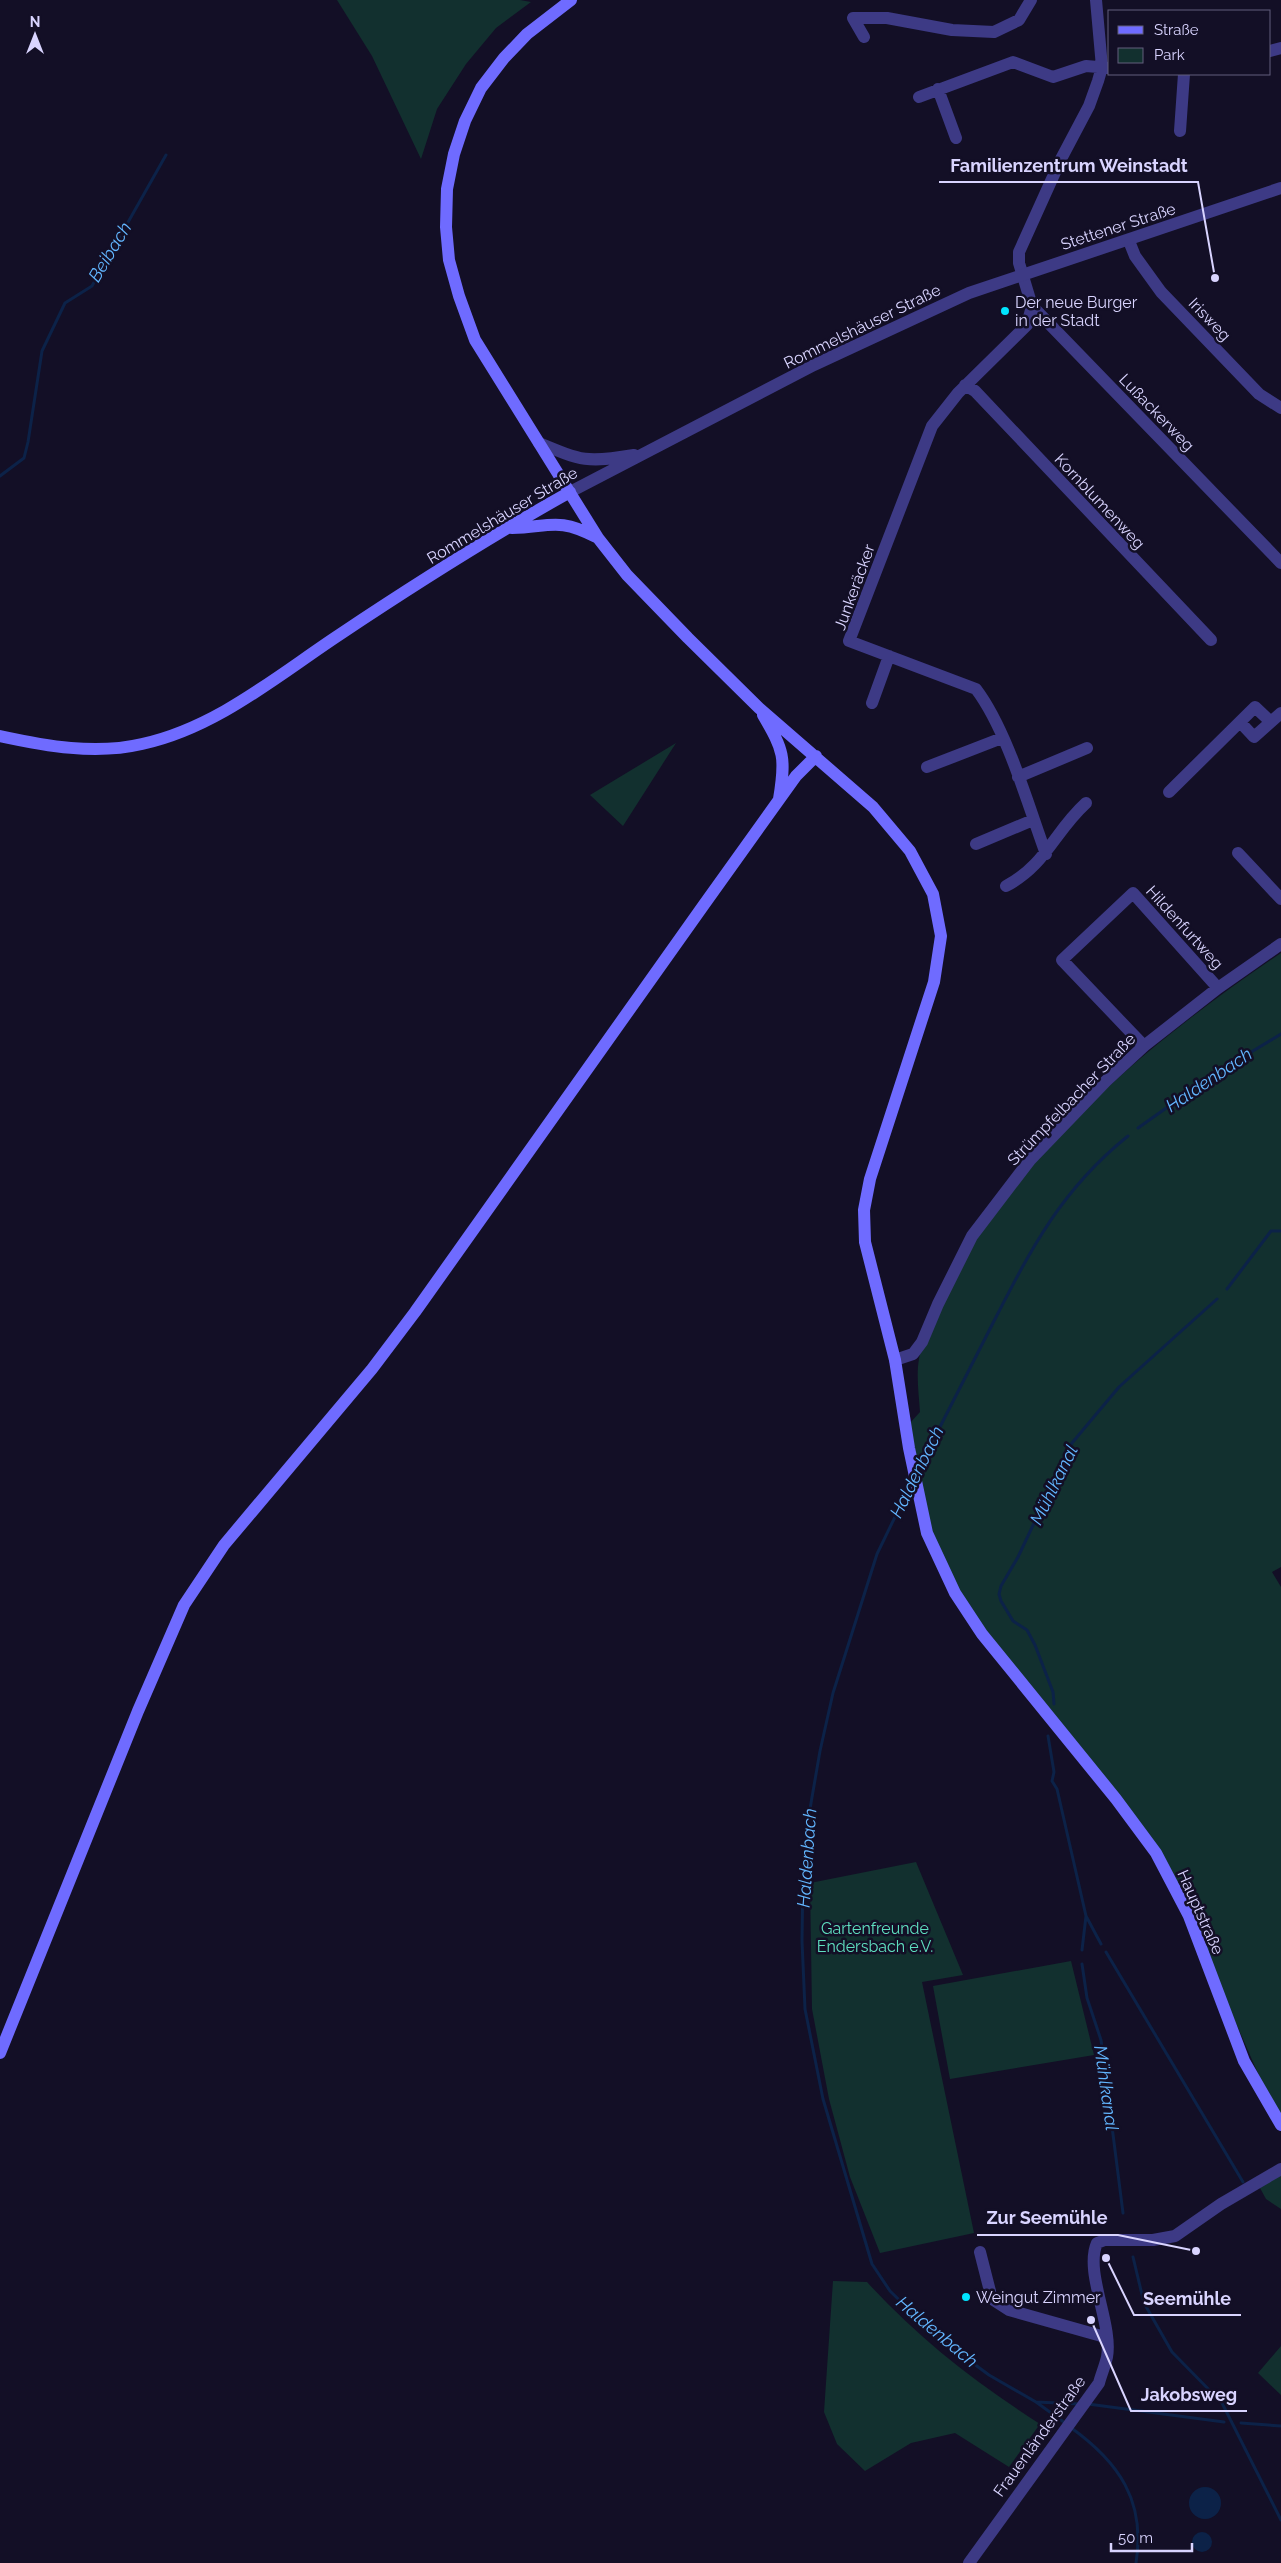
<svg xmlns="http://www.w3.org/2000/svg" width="1281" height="2563" font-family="Raleway,sans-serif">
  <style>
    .green { fill: #12302f }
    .water { fill: #0c2248 }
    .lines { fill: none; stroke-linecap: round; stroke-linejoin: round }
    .stream { stroke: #0c2248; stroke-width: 3 }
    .minor { stroke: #3d3a85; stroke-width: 12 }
    .tertiary { stroke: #3d3a85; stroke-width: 12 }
    .secondary { stroke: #6f6bff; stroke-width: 12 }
    .poi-dot { fill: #00e5ff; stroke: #130f26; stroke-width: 2 }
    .labels { text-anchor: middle; stroke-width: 5; stroke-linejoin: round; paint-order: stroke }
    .street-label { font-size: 16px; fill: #d9d4ff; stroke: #130f26 }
    .poi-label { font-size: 16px; fill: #d9d4ff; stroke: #130f26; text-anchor: start }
    .park-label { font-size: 16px; fill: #5fe0c0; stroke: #130f26 }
    .water-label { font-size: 18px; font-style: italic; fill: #62b6ff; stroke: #130f26 }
    .leader { fill: none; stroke: #d9d4ff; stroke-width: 2 }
    .callout-dot { fill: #d9d4ff; stroke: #130f26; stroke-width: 2 }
    .callout-label { font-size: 18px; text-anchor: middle; font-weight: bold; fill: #d9d4ff; stroke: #130f26; stroke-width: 5; stroke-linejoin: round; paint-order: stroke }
  </style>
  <rect width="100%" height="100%" fill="#130f26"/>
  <path class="green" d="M 337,0 L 520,0 L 531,2 L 496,28 L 466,64 L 437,109 L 421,159 L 372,56 Z
    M 676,743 L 623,826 L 590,795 Z
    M 1281,953 L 1281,1567 L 1272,1572 L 1281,1587 L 1281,2114 L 1271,2103 L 1161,1852 L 984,1631 L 960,1591 L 931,1533 L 910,1423 L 920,1412 C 919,1396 916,1375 919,1359 C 922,1342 943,1303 951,1286 C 960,1270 968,1251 978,1236 C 1056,1120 1167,1030 1281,953 Z
    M 916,1862 L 963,1975 L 922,1982 L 974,2233 L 880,2253 L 850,2177 L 829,2099 L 812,2009 L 810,1883 Z
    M 1071,1961 L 1094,2055 L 950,2079 L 933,1986 Z
    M 1281,2175 L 1281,2209 L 1266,2199 L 1260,2188 Z
    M 833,2281 L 867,2282 C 918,2338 976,2383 1040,2424 L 1009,2467 L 955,2433 L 911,2443 L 865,2471 L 837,2444 L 824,2412 Z
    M 1281,2346 L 1281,2395 L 1258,2373 Z"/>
  <path class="water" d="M1189 2503a16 16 0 1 1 32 0a16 16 0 1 1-32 0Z
    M1192 2542a10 10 0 1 1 20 0a10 10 0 1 1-20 0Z"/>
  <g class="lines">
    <path class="stream" d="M 0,476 L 24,458 L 28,442 L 42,351 L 65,303 L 92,286 L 166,155
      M 1138,1128 L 1213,1075 L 1281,1034
      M 1227,1289 L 1271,1231 L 1281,1231
      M 918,1470 C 943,1420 969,1371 994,1321 C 1032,1247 1062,1189 1128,1136
      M 912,1482 L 877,1554 L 833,1693 L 820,1751 L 806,1832 L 803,1873 L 802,1941 L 805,2009 L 823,2099 L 872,2264 L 890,2291 L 935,2335 L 989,2375 L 1036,2402 L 1065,2423
      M 1054,1704 L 1053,1692 L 1035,1645 L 1027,1630 L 1013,1621 L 1001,1601 L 999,1594 L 1001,1586 L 1018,1557 L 1072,1443 L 1119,1387 L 1217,1299
      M 1048,1736 L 1054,1772 L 1052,1781 L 1057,1789 L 1086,1916 L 1082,1950
      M 1086,1916 L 1101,1944
      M 1106,1952 L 1243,2182
      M 1082,1964 L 1087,1998 L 1101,2040 L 1123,2213
      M 1133,2257 L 1144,2303 L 1172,2352 L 1222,2403 L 1281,2520
      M 1036,2402 L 1080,2404
      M 1088,2404 L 1224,2422
      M 1241,2423 L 1281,2426
      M 1070,2427 C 1119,2462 1146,2501 1136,2563"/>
    <path class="minor" d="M 1096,0 L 1102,67 L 1098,81 L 1089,106 L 1061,159 L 1019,252 L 1019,263 L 1032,306 L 1281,563
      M 864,37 L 853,18 L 887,18 L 952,30 L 994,32 L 1019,20 L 1031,0
      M 1270,51 L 1281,48
      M 938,89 L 956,138
      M 919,97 L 1013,62 L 1053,77 L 1086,66 L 1110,68
      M 1180,131 L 1184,74
      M 1129,241 L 1135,256 L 1161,292 L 1259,394 L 1281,408
      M 1032,306 L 1027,325 L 958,393 L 932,426 L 849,641 L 976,689 C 1007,730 1028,805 1046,854
      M 965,385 L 975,391 L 1211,640
      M 872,703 L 889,656
      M 1240,722 L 1254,737 L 1281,713
      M 927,767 L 1002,738
      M 1018,777 L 1087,748
      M 1169,792 L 1255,707 L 1270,721
      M 976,844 L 1033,820
      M 1238,853 L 1281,899
      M 1006,886 C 1046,865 1054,832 1086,803
      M 1144,1046 L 1062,960 L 1133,893 L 1218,988
      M 895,1360 L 913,1354 L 922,1342 L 938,1304 L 972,1236 L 1030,1160 L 1106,1081 L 1144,1046 L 1218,988 L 1281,944
      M 980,2252 L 992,2299 L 1009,2310 L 1105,2337
      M 969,2563 L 1099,2383 C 1101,2375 1105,2366 1107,2357 C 1113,2324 1084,2272 1097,2243 L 1105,2240 L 1153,2240 L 1175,2236 L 1221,2204 L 1281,2169"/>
    <path class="tertiary" d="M 539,443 C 582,461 587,463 634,455
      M 570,492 L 814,365 L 969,293 L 1281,188"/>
    <path class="secondary" d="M 571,0 L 527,34 L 504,58 L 481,88 L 465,121 L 454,154 L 447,189 L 446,227 L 449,260 L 459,296 L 475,340 L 598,538 L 627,575 L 688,638 L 759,708 L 873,807 L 910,851 L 933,894 L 941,936 L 934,982 L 870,1179 L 864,1210 L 865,1242 L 895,1360 L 909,1448 L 927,1533 L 955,1593 L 982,1634 L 1116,1799 L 1156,1853 L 1189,1916 L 1244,2061 L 1281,2125
      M 512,528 C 550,527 558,517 596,537
      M 763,715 C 784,751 786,757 779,799
      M 0,736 C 46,746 95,755 142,744 C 216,728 277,676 339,635 C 414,585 491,536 570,492
      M 0,2053 L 138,1711 L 184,1605 L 224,1545 L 372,1369 L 415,1312 L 703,906 L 796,776 L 816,756"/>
  </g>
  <g class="poi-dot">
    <circle cx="1005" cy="311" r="5"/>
    <circle cx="966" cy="2297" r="5"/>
  </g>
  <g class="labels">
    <g class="street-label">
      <text transform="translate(1118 226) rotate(-18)" y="6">Stettener Straße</text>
      <text transform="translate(1210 319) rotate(46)" y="6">Irisweg</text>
      <text transform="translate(862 326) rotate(-26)" y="6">Rommelshäuser Straße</text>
      <text transform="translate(1157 412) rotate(46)" y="6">Lußackerweg</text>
      <text transform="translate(1100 501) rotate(47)" y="6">Kornblumenweg</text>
      <text transform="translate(502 515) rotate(-31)" y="6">Rommelshäuser Straße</text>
      <text transform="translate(854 587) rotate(-70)" y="6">Junkeräcker</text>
      <text transform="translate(1185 927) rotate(48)" y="6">Hildenfurtweg</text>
      <text transform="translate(1071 1099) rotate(-46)" y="6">Strümpfelbacher Straße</text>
      <text transform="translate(1201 1912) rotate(66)" y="6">Hauptstraße</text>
      <text transform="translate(1039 2436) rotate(-54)" y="6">Frauenländerstraße</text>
    </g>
    <g class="poi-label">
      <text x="1015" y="308">Der neue Burger<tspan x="1015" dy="18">in der Stadt</tspan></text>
      <text x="976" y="2303">Weingut Zimmer</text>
    </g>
    <g class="park-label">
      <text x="875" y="1934">Gartenfreunde<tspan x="875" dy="18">Endersbach e.V.</tspan></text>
    </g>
    <g class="water-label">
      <text transform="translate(110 252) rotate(-59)" y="6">Beibach</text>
      <text transform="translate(1209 1080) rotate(-34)" y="6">Haldenbach</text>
      <text transform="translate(917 1472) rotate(-64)" y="6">Haldenbach</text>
      <text transform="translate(1054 1485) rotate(-64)" y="6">Mühlkanal</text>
      <text transform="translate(807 1858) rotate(-86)" y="6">Haldenbach</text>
      <text transform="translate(1106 2088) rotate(82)" y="6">Mühlkanal</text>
      <text transform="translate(937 2332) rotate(40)" y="6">Haldenbach</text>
    </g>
  </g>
  <path class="leader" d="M1215 278L1198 182H939M1196 2251L1118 2235H977M1106 2258L1134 2315H1241M1091 2320L1131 2411H1247"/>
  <g class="callout-dot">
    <circle cx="1215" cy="278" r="5"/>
    <circle cx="1196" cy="2251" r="5"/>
    <circle cx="1106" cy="2258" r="5"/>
    <circle cx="1091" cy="2320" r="5"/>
  </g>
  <g class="callout-label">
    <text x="1069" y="172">Familienzentrum Weinstadt</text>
    <text x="1047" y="2224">Zur Seemühle</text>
    <text x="1187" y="2305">Seemühle</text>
    <text x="1189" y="2401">Jakobsweg</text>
  </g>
  <rect x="1108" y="10" width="162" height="65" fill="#130f26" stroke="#625e7d"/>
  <rect x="1118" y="26" width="25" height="8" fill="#6f6bff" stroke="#625e7d"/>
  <text x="1154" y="35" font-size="15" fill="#d9d4ff">Straße</text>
  <rect x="1118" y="48" width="25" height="15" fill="#12302f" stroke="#625e7d"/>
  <text x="1154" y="60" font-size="15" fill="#d9d4ff">Park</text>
  <g transform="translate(35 35)" stroke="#130f26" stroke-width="4" paint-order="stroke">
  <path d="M0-4L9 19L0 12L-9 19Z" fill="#d9d4ff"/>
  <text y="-8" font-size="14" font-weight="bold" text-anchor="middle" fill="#d9d4ff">N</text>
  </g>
  <path d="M1111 2543v8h81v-8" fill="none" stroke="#d9d4ff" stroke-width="2.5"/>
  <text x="1118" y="2543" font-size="15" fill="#d9d4ff" stroke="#130f26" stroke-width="4" paint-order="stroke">50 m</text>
</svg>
